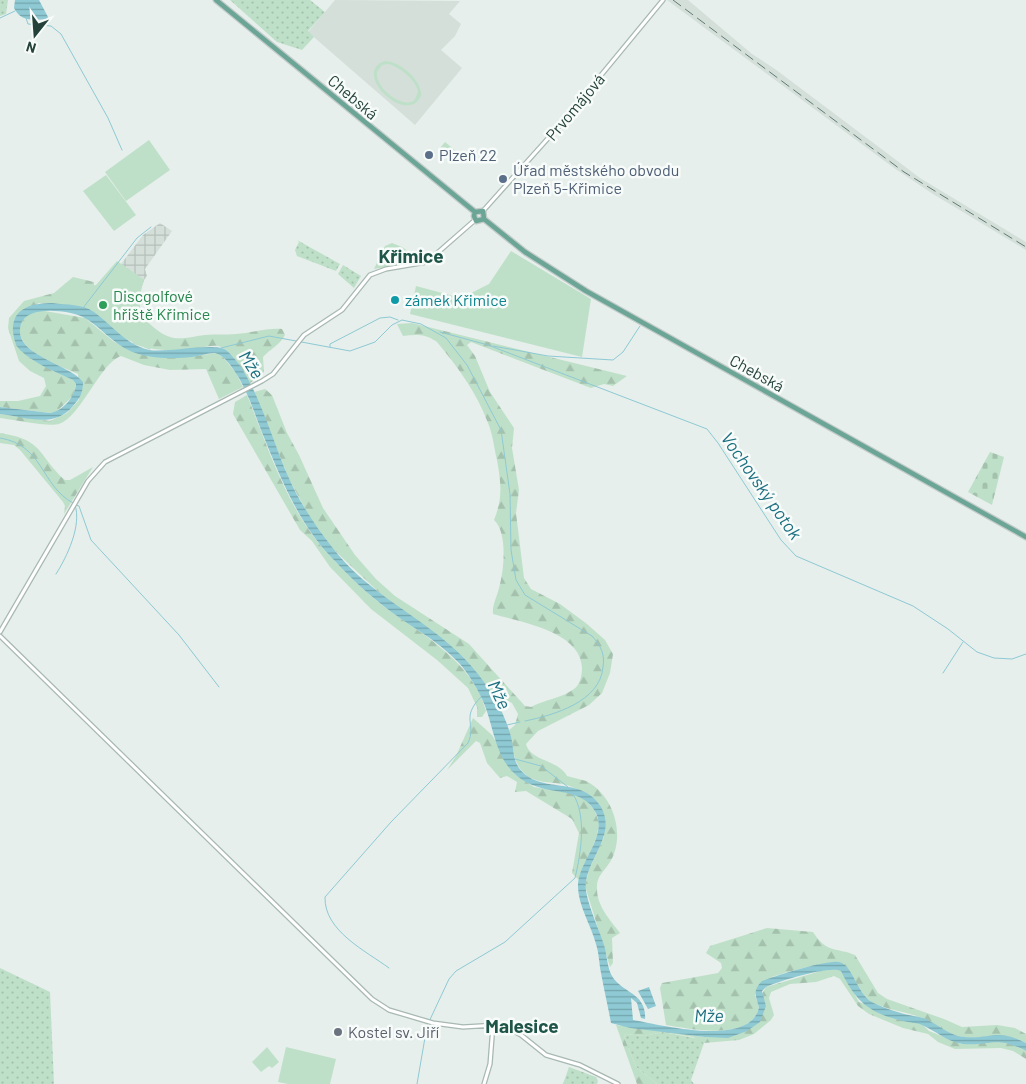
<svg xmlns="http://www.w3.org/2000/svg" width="1026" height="1084" font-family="Barlow,sans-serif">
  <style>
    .built { fill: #d4dfda }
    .industrial { fill: url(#industrial-grid) }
    .grass { fill: url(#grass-dots) }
    .forest { fill: url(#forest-firs) }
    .cemetery { fill: url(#cemetery-stones) }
    .green { fill: #bfe0c8; fill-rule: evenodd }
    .water { fill: url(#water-rules) }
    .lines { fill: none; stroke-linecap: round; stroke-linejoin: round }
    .stream { stroke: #8ec9d4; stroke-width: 1 }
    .minor-casing { stroke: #a8b8b2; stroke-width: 5.5 }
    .major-casing { stroke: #c2cac8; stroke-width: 7 }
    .minor { stroke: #fff; stroke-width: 3 }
    .major { stroke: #6aa596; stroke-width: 4.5 }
    .rail { stroke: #5f7d75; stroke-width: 1; stroke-dasharray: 10 5; stroke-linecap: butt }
    .service-dot { fill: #5c6f8a; stroke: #f7fbf9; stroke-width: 2 }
    .culture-dot { fill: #0f9aa8; stroke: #f7fbf9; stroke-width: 2 }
    .leisure-dot { fill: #2e9e5b; stroke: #f7fbf9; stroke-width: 2 }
    .worship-dot { fill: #6b7280; stroke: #f7fbf9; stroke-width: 2 }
    .labels { text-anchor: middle; stroke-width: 5; stroke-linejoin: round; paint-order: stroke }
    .street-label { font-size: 16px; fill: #24423a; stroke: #f7fbf9 }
    .service-label { font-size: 16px; fill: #4e5e75; stroke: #f7fbf9; text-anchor: start }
    .leisure-label { font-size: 16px; fill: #27864d; stroke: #f7fbf9; text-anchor: start }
    .culture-label { font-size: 16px; fill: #0d838f; stroke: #f7fbf9; text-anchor: start }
    .worship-label { font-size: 16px; fill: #5b616d; stroke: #f7fbf9; text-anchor: start }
    .water-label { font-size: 18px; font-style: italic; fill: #1c6f80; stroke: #f7fbf9 }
    .quarter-label { font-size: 19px; font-weight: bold; fill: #1f5548; stroke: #f7fbf9 }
  </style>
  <defs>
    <pattern id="industrial-grid" width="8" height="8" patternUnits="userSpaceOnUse" patternTransform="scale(1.25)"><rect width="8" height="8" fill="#d4dfda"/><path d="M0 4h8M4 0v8" fill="none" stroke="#b6c1bc"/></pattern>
    <pattern id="grass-dots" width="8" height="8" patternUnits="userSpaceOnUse" patternTransform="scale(1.25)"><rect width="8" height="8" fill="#bfe0c8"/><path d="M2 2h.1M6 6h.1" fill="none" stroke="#a4c1ad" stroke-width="1.8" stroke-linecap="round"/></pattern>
    <pattern id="forest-firs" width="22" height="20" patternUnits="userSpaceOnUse" patternTransform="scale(1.25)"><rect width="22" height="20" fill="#bfe0c8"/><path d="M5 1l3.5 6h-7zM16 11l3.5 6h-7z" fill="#a4c1ad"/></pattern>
    <pattern id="cemetery-stones" width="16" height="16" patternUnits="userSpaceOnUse" patternTransform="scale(1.25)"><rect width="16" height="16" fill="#bfe0c8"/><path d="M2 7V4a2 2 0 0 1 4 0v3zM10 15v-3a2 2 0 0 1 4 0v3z" fill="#a4c1ad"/></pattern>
    <pattern id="water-rules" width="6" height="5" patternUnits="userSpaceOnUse" patternTransform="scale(1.25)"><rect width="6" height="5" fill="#8ec9d4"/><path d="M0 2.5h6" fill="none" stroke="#74a5ad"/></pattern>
  </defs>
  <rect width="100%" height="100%" fill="#e6efeb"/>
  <path class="built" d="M 335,0 L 460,1 L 449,14 L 461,24 L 455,36 L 441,50 L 462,68 L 415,125 L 308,32 Z
    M 667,0 L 688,0 L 752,54 L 775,69 L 920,178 L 1026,242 L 1026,250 L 933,194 L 894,168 Z"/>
  <path class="industrial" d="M 160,223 L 172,231 L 145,269 L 147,276 L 144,280 L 121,264 L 143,235 Z"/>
  <path class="grass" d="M 0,0 L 8,0 L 6,14 L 0,16 Z
    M 230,0 L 310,0 L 325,12 L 308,31 L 314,37 L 302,50 L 277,42 Z
    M 297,240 L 340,264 L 336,271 L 297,256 L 295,250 L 299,242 Z
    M 343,265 L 361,276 L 354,288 L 338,274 Z
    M 0,968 L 50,992 L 54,1084 L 0,1084 Z
    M 663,1032 L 700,1039 L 704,1043 L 691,1080 L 694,1084 L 657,1084 L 636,1067 L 624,1037 L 626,1034 L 643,1036 Z
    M 569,1067 L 596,1077 L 598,1081 L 597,1084 L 563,1084 Z"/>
  <path class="forest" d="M 121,264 L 144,280 C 138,298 136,312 151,325 C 172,344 181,338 205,335 C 215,334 226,335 236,334 C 251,333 267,328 282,329 L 285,335 C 280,345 270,349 263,357 L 264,372 L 249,384 C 243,371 235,354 221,347 C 213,343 196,350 187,350 C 168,351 151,350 133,344 Z
    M 73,277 L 94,282 L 94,290 L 80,307 L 39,303 L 14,320 C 9,354 48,368 73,380 L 76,384 L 73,396 L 56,412 L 50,413 L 0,407 L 0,401 L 18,401 L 40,396 L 46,386 L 44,378 L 30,371 L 19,361 L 8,328 L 9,318 L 24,301 L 54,293 Z
    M 39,310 L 85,318 L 113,341 L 130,351 L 187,357 L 217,353 L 223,357 L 236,373 L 243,387 L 219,399 L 206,369 L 170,370 L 144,365 L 121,356 C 101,362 80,418 59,424 C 49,427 15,420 0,418 L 0,414 L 50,421 L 67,413 L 79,400 L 78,374 C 60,366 11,350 21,323 C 24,315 31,312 39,310 Z
    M 412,323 L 627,376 L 613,386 L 604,384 L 591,388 L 471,342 L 467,345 L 475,356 L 490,392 L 514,428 L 512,448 L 519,490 L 516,513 L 524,578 L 531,589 L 560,604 L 587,624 L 605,640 L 613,654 L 610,673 L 602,693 L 589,705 L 538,731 L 526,744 C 530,761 559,760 567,776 C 573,778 580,779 586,781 C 614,795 626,836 610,862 C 604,872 596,876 597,889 C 597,906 610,920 620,933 L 612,938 L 613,963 L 610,967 L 585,886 L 589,870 L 604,837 L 601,808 C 592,801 583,792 572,787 C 556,779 532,788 519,767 C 512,756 513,742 509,730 L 515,725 L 518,714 L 512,703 L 490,691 L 464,658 L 385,598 L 334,550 L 309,516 L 289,479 L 254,392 L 265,389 L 272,395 L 287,433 L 299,455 L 323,508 L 355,555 L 376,579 L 395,596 L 469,644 L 525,706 L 531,707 C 544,700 562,698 574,689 C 580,685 582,675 582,668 C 581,631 520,622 493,614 C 492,605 497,597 499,588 C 504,572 508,532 494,520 C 503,498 501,483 497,460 C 494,448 493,435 488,423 C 477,393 457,366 437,342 C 427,334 415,334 403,336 L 397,324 Z
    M 247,395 C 269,450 288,512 330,556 C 346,573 364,591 382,605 C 421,634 473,661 486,711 L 482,717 L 477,717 L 477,707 L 468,688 L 437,660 L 371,609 L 330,567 L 312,541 L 300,530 L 233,414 L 235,402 Z
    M 0,433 C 45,440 37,455 65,480 L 70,480 L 93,467 L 64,514 L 65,506 L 63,502 L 20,450 L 14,445 L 0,443 Z
    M 473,718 L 492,735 L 515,774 L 534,787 L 570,793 L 585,799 L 595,811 L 599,823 L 597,836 L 579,880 L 572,873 L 579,833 L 572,819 L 526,791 L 515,792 L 517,782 L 507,776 L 500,778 L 487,763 L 480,743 L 476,741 L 447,770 L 456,756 Z
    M 767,928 L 813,932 C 827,954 836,947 855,955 L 878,993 L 887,999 L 944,1019 L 962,1027 L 997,1025 L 1015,1028 L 1026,1034 L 1026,1043 C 1001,1030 988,1040 963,1037 C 947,1035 938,1024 925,1019 C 909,1012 890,1011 874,1003 C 857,996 852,963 837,962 C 830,961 776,974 770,978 C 764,981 759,990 755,995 L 759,1007 C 752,1042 690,1029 666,1025 L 660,988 L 662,983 L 718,973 L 722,968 L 721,963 L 706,953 L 710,946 Z
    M 837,969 L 841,970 L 859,1002 L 923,1025 L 929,1031 L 962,1044 L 994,1041 L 1010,1043 L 1026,1051 L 1026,1059 L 1013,1051 L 1001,1048 L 955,1049 L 938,1042 L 928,1034 L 903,1028 L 869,1014 L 858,1006 L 840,979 L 834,976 L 816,982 L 790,984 L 771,992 L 769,998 L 774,1015 L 771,1020 L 754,1034 L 739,1040 L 704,1043 L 693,1037 L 663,1032 L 643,1036 L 626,1034 L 624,1037 L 636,1067 L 657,1084 L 637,1084 L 616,1025 L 705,1037 L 747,1031 L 766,1006 L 762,994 L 766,987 L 824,970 Z"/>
  <path class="cemetery" d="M 990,452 L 1004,457 L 992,505 L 968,492 Z"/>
  <path class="green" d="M 385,61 C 400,61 423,81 421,96 C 407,127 350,72 385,61 ZM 388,64 C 399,66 417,81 418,92 L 414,101 C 400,108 375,87 377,72 L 382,65 Z
    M 149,140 L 170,170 L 126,201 L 105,172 Z
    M 445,142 L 456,151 L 451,157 L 440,148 Z
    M 106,175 L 136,215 L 114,231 L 83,191 Z
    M 392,243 L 402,247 L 419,259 L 419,261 L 374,269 L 385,246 Z
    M 511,251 L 591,299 L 582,357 L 410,314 L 416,286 L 461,298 L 489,284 Z
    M 117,261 L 144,280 C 135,308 140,313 155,337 L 150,350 L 117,335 L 91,310 L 53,303 L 55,297 L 72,282 L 87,286 L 96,285 Z
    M 267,1047 L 279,1062 L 272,1068 L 269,1066 L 261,1072 L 252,1062 Z
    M 286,1047 L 336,1059 L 330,1084 L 288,1084 L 278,1082 Z"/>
  <path class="water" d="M 15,0 L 39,0 L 48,17 L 47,19 C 33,20 21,22 14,8 Z
    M 53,303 C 65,305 84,304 94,312 C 113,326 125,344 149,350 C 168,353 215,342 226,350 C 254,372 273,443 288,476 C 299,502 315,525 332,547 C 367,594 424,617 464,658 C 484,679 502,706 510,733 C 514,745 512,758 519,768 C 540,796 581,774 601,807 C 619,839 578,865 587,896 C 591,913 599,929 604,945 C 607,954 607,968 612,976 C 622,993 647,993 645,1019 L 641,1018 L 637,1003 L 631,998 L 633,1020 C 657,1024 751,1049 759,1007 C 755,995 753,990 762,981 C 774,976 828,959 839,962 C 853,965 857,994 872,1002 C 881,1007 894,1011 904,1014 C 911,1016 919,1016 926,1019 C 939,1025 948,1035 964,1037 C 992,1039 997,1028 1026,1043 L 1026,1051 C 995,1035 993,1046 963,1044 C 947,1042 936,1031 922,1025 C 916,1022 909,1023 903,1021 C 869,1013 856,1002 841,971 C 830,965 779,981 766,987 L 762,991 L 766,1006 L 760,1022 L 747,1031 L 728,1038 L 705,1037 L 630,1028 L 611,1023 C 608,1006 604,990 601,973 C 599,963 599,953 596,944 C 591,925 577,904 578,884 C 580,860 607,837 596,813 C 581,783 542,799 516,775 C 493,755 494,722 481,697 C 476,686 467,672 459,663 C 437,639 405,624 381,604 C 363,590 346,573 330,556 C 297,521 279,474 261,430 C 252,406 243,378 225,359 C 222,356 219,354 215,353 C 208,353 199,356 192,357 C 173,359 148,359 130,351 C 112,343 100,326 83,317 C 68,310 27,305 21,324 C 11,355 70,364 83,382 C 83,393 80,398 73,406 C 54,429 26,417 0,414 L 0,407 L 50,413 C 63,411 75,397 76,384 L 73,380 C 54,371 35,364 20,350 C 15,345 14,338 13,332 C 11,307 34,303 53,303 Z
    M 649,987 L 656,1006 L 648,1009 L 638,991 Z"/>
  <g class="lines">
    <path class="stream" d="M 0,18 L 15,11
      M 26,18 L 28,24 L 51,26 L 61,34 L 108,118 L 122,150
      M 83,308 L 137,238 L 151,227
      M 440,332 L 488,345 L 707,429 L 718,443 L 781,540 L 796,556 L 913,606 L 948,629 L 977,652 L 994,658 L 1012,659 L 1026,654
      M 493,346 L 548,356 L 613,360 L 623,352 L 640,326
      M 330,347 L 330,344 L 380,318 L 390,317 L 398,320
      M 221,348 L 269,336 L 350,351 L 375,342 L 392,325 L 402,320 L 421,324 L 446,338 L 467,365 L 501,430 L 510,494 L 511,550 L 516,580 L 525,595 L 592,636 C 601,646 605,654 603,667 C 600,702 554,715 525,721
      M 0,438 C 44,445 40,485 73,503
      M 76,505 L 79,506 L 91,540 L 179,635 L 219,687
      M 56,574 C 67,557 82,525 75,505
      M 943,673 L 963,642
      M 507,725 L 520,722
      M 515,759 L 541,766 L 568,787
      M 389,968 C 366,951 324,931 325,897 L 391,822 L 468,743 C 477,724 460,718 481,697
      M 417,1084 L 427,1026 L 449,979 L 456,971 L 505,942 L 575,878 C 581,853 587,816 573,794"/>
    <g class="minor-casing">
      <path id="minor" d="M 483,211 L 560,125 L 663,0
        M 0,632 L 88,481 L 105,462 L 262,381 L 273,374 L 304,335 L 342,310 L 370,275 L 386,269 L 427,262 L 475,220
        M 0,636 L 372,999 L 389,1010 L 433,1023 L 463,1027 L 496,1025 L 506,1027 L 521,1035 L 546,1055 L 580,1065 L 618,1084
        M 484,1084 L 490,1064 L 493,1025"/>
    </g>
    <g class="major-casing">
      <path id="major" d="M 216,0 L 475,212
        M 475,212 L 483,211 L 484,219
        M 475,212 L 474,216 L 476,221 L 484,219
        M 484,219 L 525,252 L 586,291 L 1026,537"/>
    </g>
    <use href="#minor" class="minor"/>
    <use href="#major" class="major"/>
    <path class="rail" d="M 673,0 L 904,172 L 1026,247"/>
  </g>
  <g class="service-dot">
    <circle cx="429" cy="155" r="5"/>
    <circle cx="503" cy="179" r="5"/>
  </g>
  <circle class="culture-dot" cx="395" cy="300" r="5"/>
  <circle class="leisure-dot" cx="103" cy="305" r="5"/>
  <circle class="worship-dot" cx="338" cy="1032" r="5"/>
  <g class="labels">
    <g class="street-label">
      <text transform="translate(353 97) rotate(40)" y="6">Chebská</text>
      <text transform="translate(575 107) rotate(-50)" y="6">Prvomájová</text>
      <text transform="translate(757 373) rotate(29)" y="6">Chebská</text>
    </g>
    <g class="service-label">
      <text x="439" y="161">Plzeň 22</text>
      <text x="513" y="176">Úřad městského obvodu<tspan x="513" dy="18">Plzeň 5-Křimice</tspan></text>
    </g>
    <g class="leisure-label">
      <text x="113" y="302">Discgolfové<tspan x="113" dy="18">hřiště Křimice</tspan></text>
    </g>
    <g class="culture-label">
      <text x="405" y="306">zámek Křimice</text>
    </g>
    <g class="worship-label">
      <text x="348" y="1038">Kostel sv. Jiří</text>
    </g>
    <g class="water-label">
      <text transform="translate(251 365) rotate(57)" y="6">Mže</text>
      <text transform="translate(761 486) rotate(55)" y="6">Vochovský potok</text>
      <text transform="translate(499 695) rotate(64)" y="6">Mže</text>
      <text transform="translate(709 1016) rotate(-1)" y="6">Mže</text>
    </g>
    <g class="quarter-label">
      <text x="411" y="263">Křimice</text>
      <text x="522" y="1033">Malesice</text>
    </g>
  </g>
  <g transform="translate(35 35) rotate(197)" stroke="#f7fbf9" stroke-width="4" paint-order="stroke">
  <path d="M0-4L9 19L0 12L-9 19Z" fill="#24423a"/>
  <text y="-8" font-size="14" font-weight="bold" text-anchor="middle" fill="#24423a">N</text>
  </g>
</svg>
